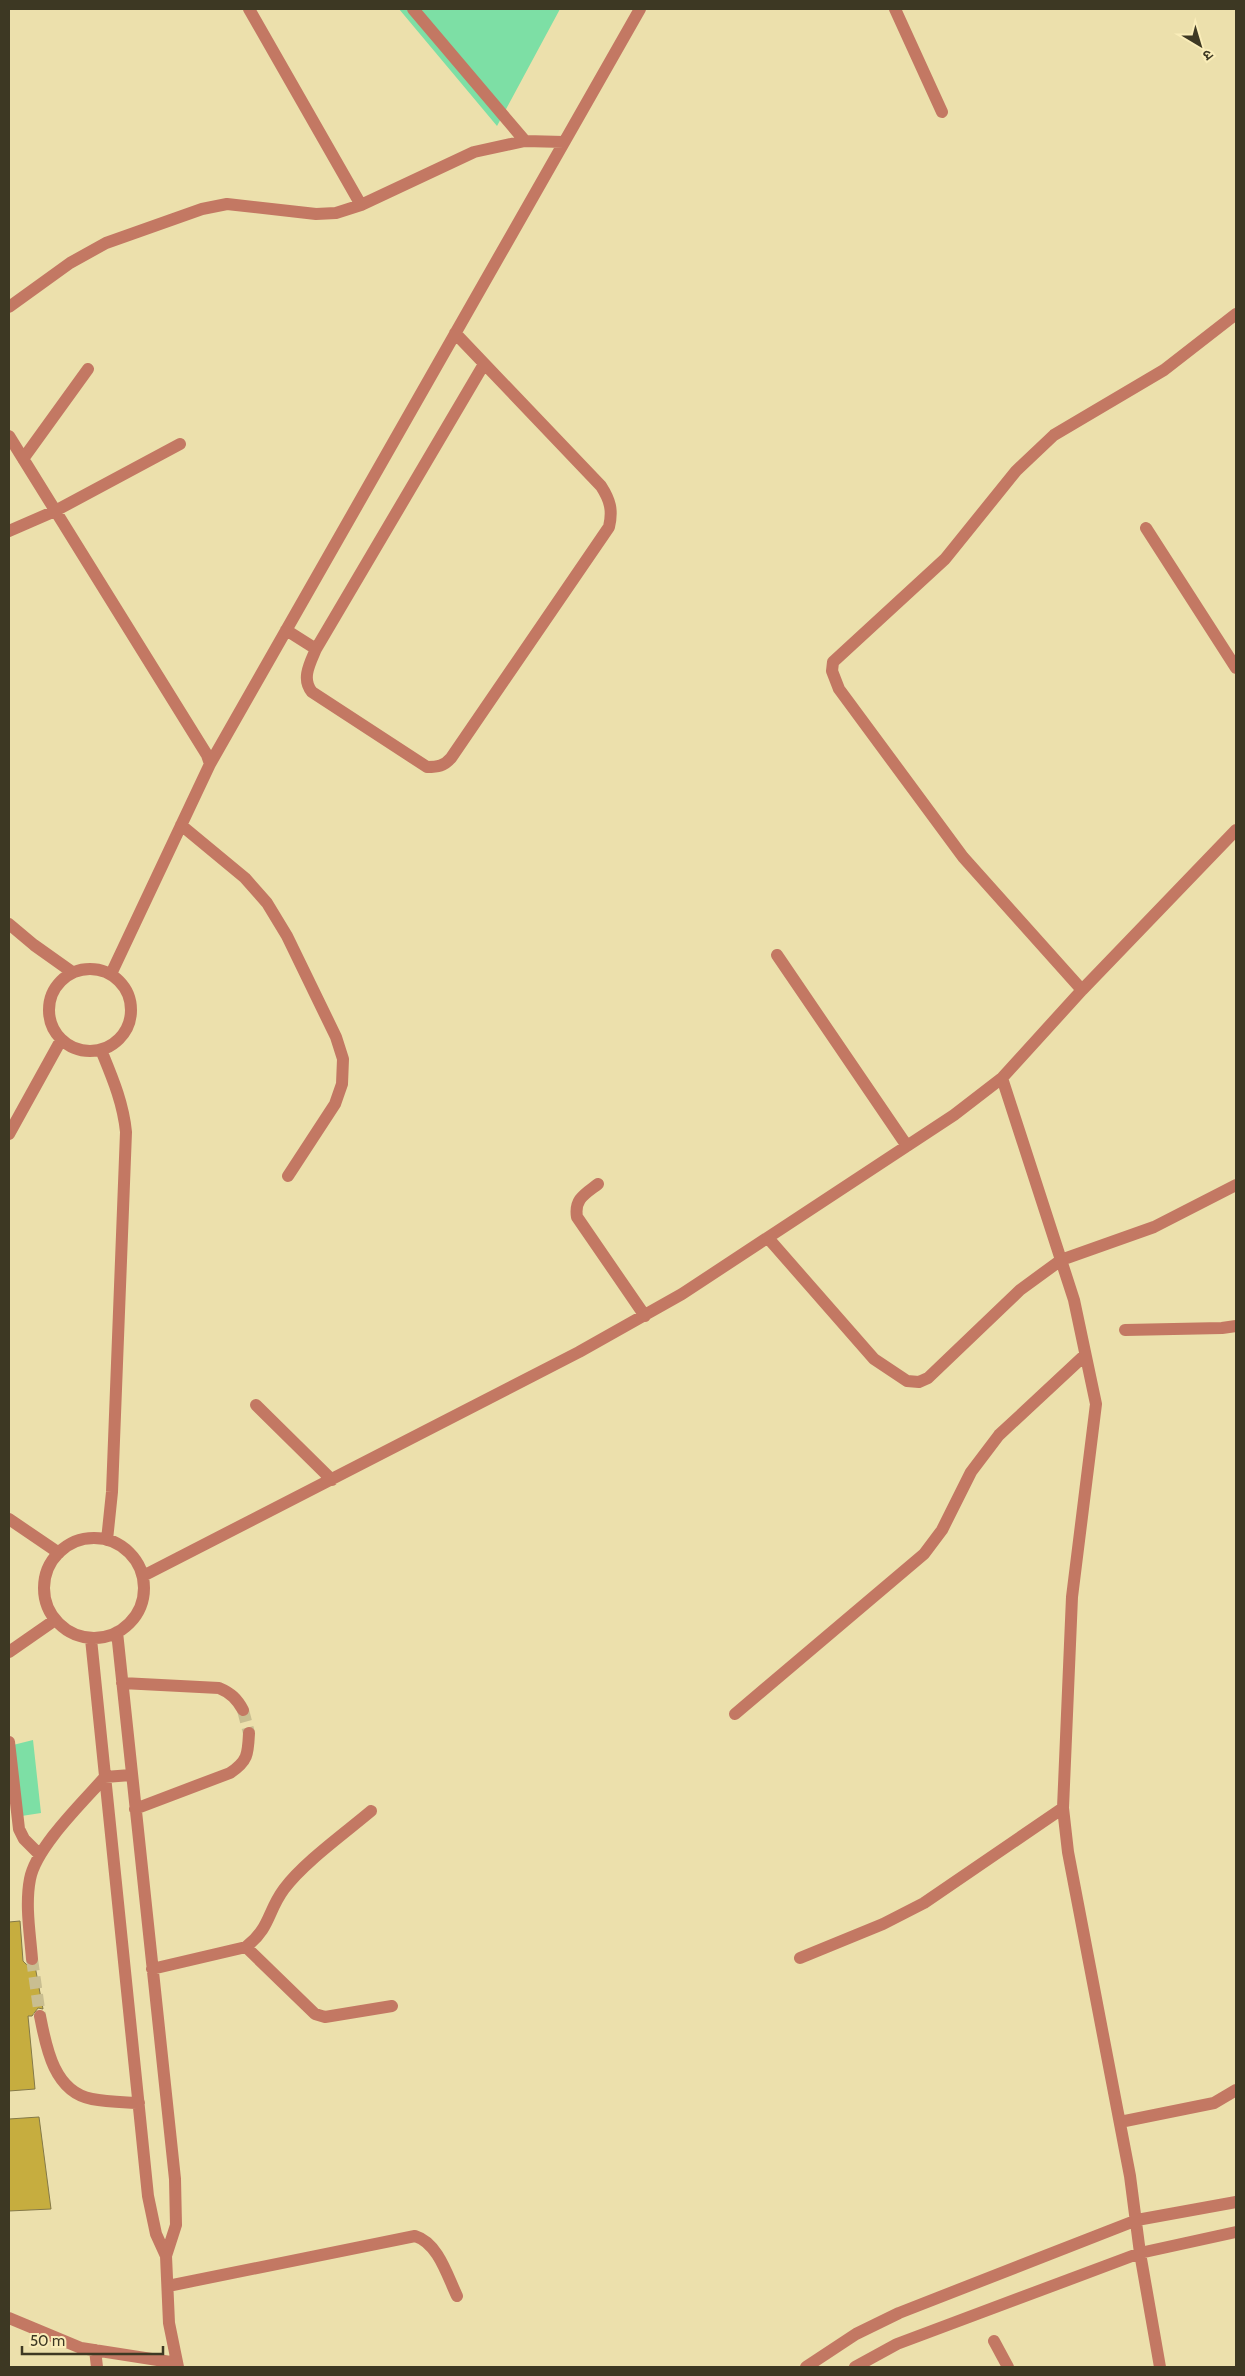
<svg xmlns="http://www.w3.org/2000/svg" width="1245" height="2376" font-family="Cabin,'Noto Sans Devanagari',sans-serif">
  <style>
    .green { fill: #7ddfa5 }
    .building { fill: #c6ad3f; stroke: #847948 }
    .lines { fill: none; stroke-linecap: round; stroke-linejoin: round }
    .minor-tunnel { stroke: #c9be91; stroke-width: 12; stroke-dasharray: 12 6; stroke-linecap: butt }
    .minor { stroke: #c37863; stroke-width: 12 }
  </style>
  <rect width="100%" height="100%" fill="#ece0ac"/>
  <path class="green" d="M 399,9 L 560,9 L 497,126 Z
    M 33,1740 L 41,1813 L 15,1817 L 9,1746 Z"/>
  <path class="building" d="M 20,1921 L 23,1961 L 29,1967 L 35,1966 L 43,2009 L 38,2008 L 32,2016 L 28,2016 L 35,2089 L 9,2091 L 9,1922 Z
    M 39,2117 L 51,2209 L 9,2211 L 9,2119 Z"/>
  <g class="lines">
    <path class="minor-tunnel" d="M 243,1710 L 249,1733
      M 32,1959 L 40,2016"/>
    <path class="minor" d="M 249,9 L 361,205
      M 413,9 L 525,141
      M 895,9 L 942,112
      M 9,307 L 70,263 L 106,243 L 202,209 L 227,204 L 316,214 L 336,213 L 361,205 L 474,152 L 525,141 L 564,142
      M 9,436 L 207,755 L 210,764
      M 23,459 L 88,369
      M 1146,528 L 1236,668
      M 9,531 L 55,511 L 180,444
      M 286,630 L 316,649 C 310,663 301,679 312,692 L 427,767 C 438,767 444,766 451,758 L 609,527 C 613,510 610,500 601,486 L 455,333
      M 316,649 L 484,364
      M 181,825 L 245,878 L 267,903 L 287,936 L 336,1037 L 343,1059 L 342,1084 L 335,1104 L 288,1176
      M 9,924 L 34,945 L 72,972
      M 777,955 L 907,1146
      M49 1010a41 41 0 1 1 82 0a41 41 0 1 1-82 0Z
      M 111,974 L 210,764 L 640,9
      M 1082,990 L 963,857 L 839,689 L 832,671 L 833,662 L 945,559 L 1016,471 L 1054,435 L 1164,370 L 1236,314
      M 101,1050 C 112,1077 123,1102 126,1132 L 112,1492 L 107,1540
      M 1002,1078 L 1074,1300 L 1096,1404 L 1072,1597 L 1063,1808 L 1068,1852 L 1130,2176 L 1140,2253 L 1160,2367
      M 9,1134 L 61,1040
      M 598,1184 C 585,1194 574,1199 577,1217 L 645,1316
      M 768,1238 L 874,1359 L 907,1381 L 919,1382 L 928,1378 L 1020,1290 L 1061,1260 L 1154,1227 L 1236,1185
      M 1125,1330 L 1222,1328 L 1236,1326
      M 256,1405 L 332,1480
      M 9,1519 L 59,1553
      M44 1588a50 50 0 1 1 100 0a50 50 0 1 1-100 0Z
      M 143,1576 L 579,1352 L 682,1294 L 954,1115 L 1002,1078 L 1082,990 L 1236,830
      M 117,1632 L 175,2179 L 176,2225 L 166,2256 L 169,2323 L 178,2367
      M 91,1639 L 148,2196 L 156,2234 L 166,2256
      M 9,1652 L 55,1620
      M 122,1683 L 219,1688 C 231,1693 237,1699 243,1710
      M 735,1714 L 924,1554 L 942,1530 L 971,1472 L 999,1435 L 1085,1355
      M 9,1742 L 19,1829 L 24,1839 L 40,1855
      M 135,1809 L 230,1773 C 248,1761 248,1754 249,1733
      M 246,1947 L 315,2014 L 325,2017 L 392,2006
      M 800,1958 L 883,1924 L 924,1903 L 1063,1808
      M 32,1959 C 30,1933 25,1905 30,1879 C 36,1847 83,1802 105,1777 L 131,1775
      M 152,1969 L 246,1947 C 271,1927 267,1912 284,1889 C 303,1863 345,1833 371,1811
      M 40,2016 C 46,2047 54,2092 92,2099 C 107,2102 123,2102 139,2103
      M 1120,2122 L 1214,2103 L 1236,2090
      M 168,2286 L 415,2236 C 438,2243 447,2275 457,2296
      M 9,2318 L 81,2348 L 177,2363
      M 994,2341 L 1008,2367
      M 95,2350 L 97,2367
      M 806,2367 L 856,2334 L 899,2313 L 1137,2220 L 1236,2202
      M 855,2367 L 897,2344 L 1140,2253 L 1236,2232"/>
  </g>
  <rect width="1245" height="2376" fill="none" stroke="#3d3823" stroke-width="20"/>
  <g transform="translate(1200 45) rotate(142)" stroke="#faedb9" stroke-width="4" paint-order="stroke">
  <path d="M0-4L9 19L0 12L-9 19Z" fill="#3d3823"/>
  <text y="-8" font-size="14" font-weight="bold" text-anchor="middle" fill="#3d3823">उ</text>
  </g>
  <path d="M22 2346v8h141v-8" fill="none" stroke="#3d3823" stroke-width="2.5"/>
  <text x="30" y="2346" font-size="15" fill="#3d3823" stroke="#faedb9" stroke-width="4" paint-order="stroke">50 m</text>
</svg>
